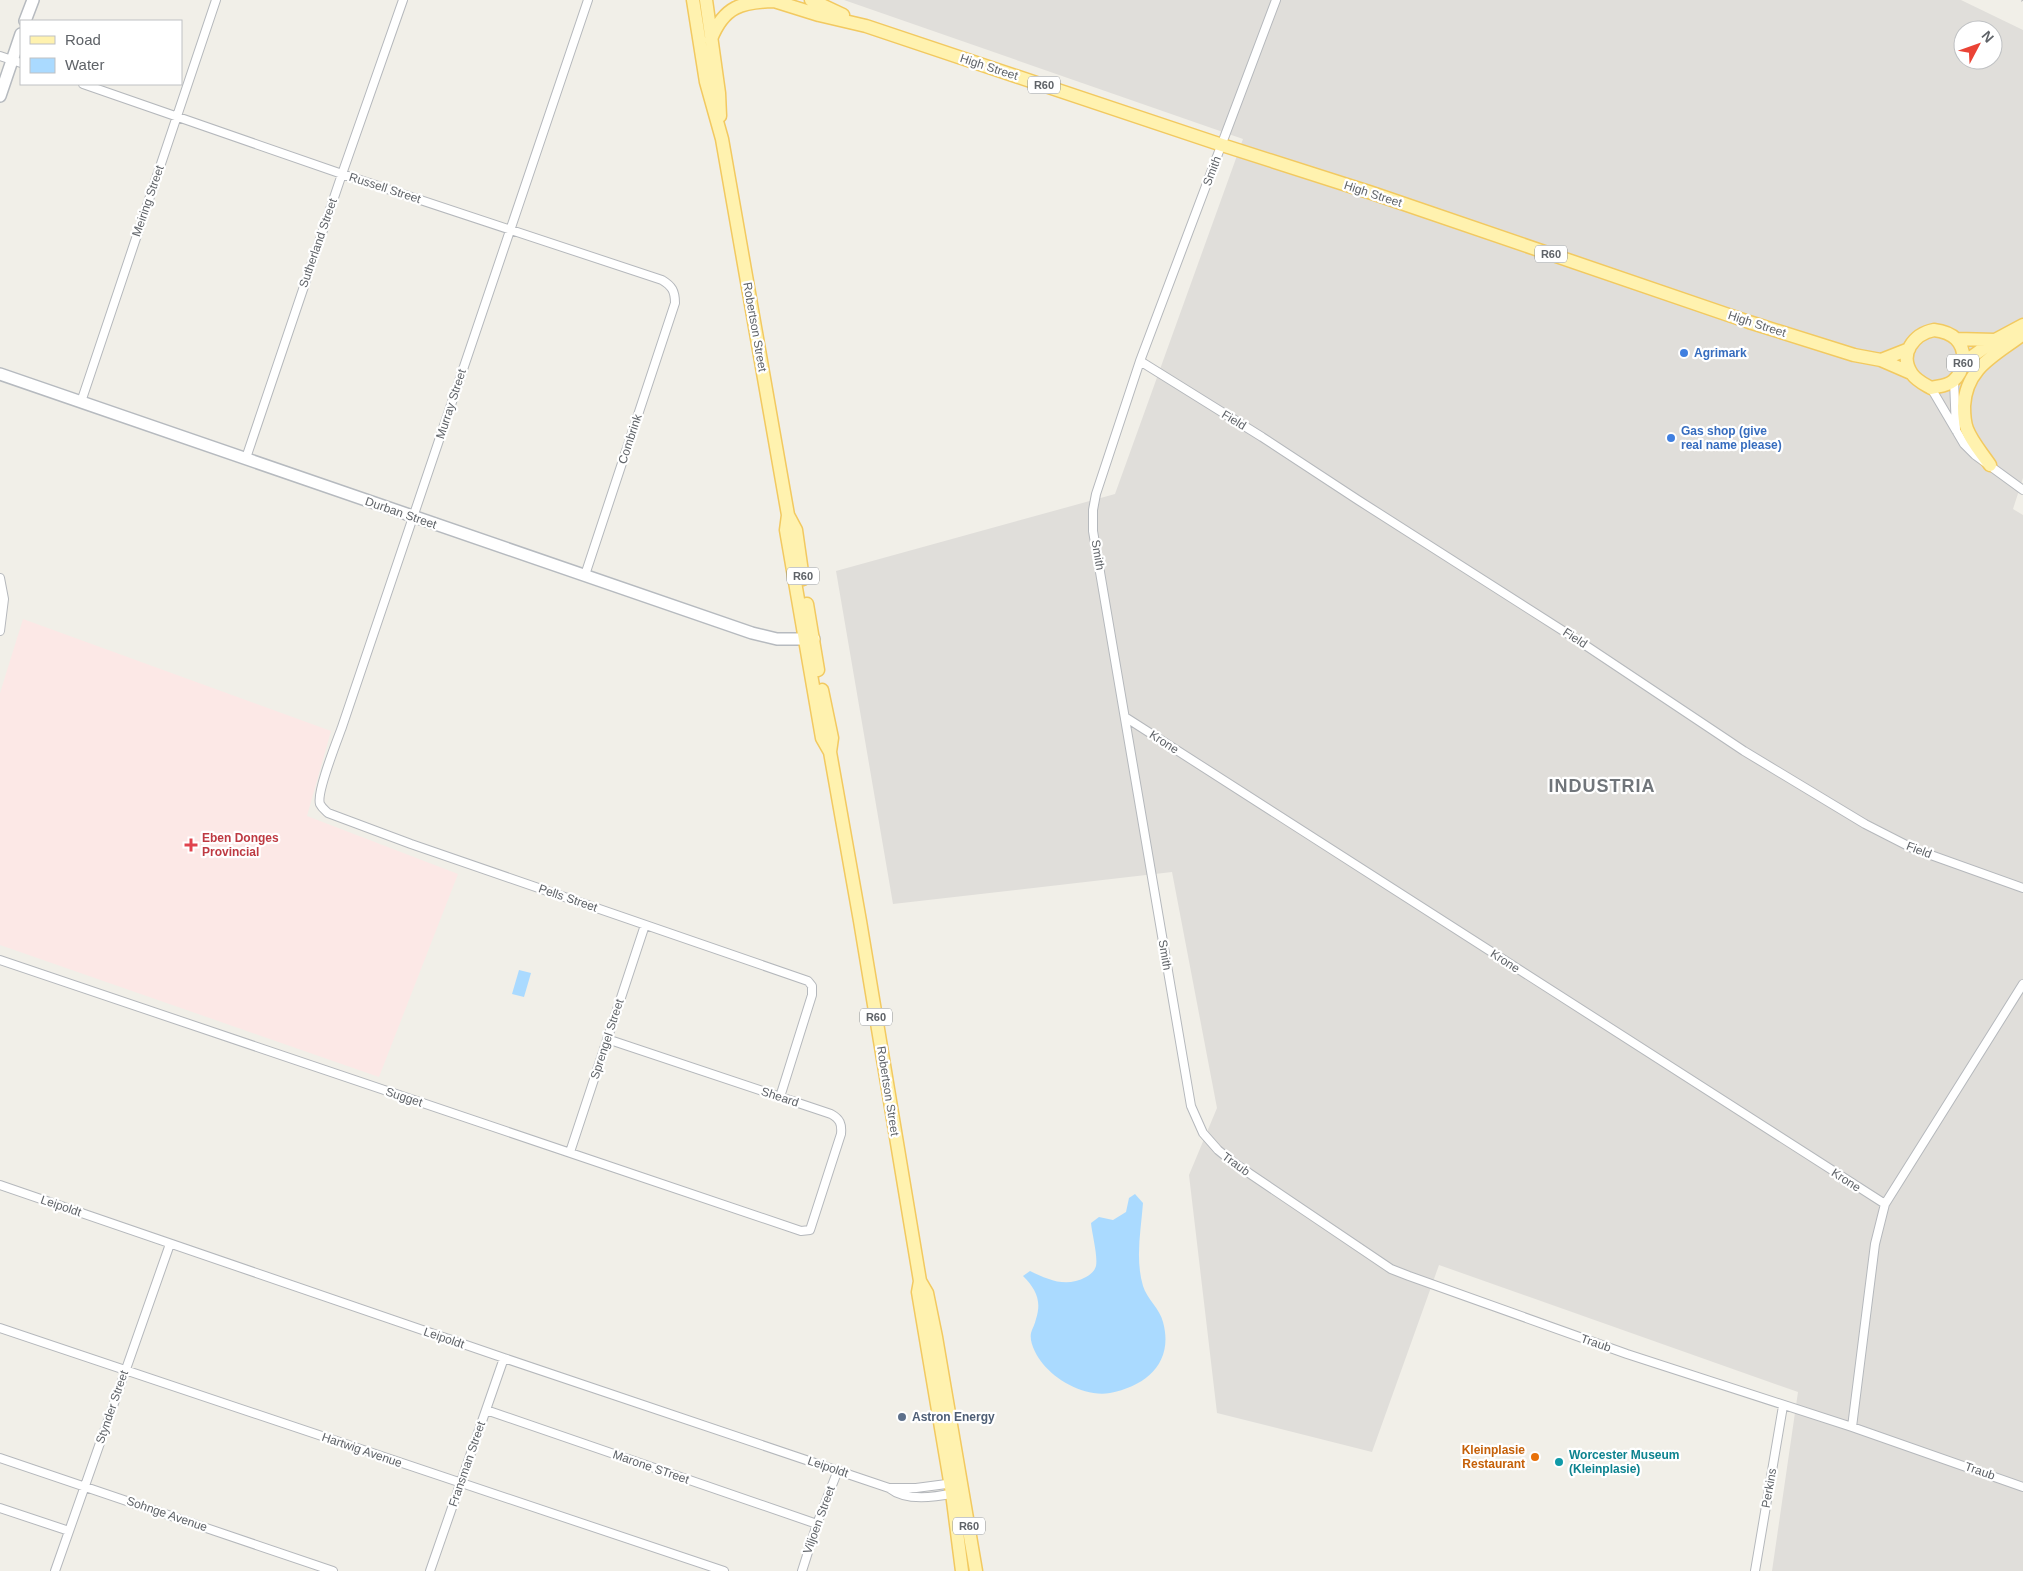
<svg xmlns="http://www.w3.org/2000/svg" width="2023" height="1571" font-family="Helvetica,sans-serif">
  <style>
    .industrial { fill: #e0deda; fill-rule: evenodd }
    .medical { fill: #fce8e6 }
    .water { fill: #aadaff }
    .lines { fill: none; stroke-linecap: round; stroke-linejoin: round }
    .street-casing { stroke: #b5b8bc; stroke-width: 10 }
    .secondary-casing { stroke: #b6babf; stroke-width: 14 }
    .primary-casing { stroke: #f2c960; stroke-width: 15 }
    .street { stroke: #fff; stroke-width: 8 }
    .secondary { stroke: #fff; stroke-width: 11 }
    .primary { stroke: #fff2af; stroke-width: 12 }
    .rail { stroke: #b6b7b8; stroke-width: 3; stroke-dasharray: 1 6; stroke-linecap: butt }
    .shop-dot { fill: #3f7fe0; stroke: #fff; stroke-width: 2 }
    .health-dot { fill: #e0444e; stroke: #fff; stroke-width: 2 }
    .service-dot { fill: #5c6f8a; stroke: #fff; stroke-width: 2 }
    .food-dot { fill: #e8710a; stroke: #fff; stroke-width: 2 }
    .culture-dot { fill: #0f9aa8; stroke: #fff; stroke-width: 2 }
    .labels { text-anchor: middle; stroke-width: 4.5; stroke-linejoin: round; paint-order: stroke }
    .shield { fill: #fff; stroke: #8f9295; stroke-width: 1 }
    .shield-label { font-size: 11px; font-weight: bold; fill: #5f6368 }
    .street-label { font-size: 12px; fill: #5f6368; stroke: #fff }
    .shop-label { font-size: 12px; font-weight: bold; fill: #366cbe; stroke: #fff; text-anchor: start }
    .health-label { font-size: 12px; font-weight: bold; fill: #be3a42; stroke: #fff; text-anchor: start }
    .service-label { font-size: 12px; font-weight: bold; fill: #4e5e75; stroke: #fff; text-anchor: start }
    .food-label { font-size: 12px; font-weight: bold; fill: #c56008; stroke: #fff; text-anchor: end }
    .culture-label { font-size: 12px; font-weight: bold; fill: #0d838f; stroke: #fff; text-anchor: start }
    .district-label { font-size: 18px; font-weight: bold; letter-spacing: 1px; fill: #70757a; stroke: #fff }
  </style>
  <rect width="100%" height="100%" fill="#f1efe8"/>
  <path class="industrial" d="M 844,0 L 1961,0 L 2023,30 L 2023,478 L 2013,509 L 2023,515 L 2023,1571 L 1772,1571 L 1798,1392 L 1439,1265 L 1372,1452 L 1217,1413 L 1189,1175 L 1217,1108 L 1172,872 L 893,904 L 836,571 L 1115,494 L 1243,139 ZM 1963,30 L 1993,30 L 1993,60 L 1963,60 Z"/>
  <path class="medical" d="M 23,619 L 331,731 L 307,816 L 458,874 L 379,1077 L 0,945 L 0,693 Z"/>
  <path class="water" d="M 519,970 L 531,973 L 524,997 L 512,994 Z
    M 1135,1194 L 1143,1203 C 1141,1230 1135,1259 1143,1286 C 1147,1299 1160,1309 1163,1322 C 1174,1362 1147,1386 1110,1393 C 1086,1397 1058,1382 1043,1364 C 1037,1357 1029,1343 1031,1333 C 1032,1329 1035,1324 1036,1319 C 1042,1301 1036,1289 1023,1276 L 1030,1271 C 1049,1280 1066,1288 1086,1277 C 1091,1274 1094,1272 1096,1266 C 1098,1256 1092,1234 1091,1223 L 1099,1217 L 1113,1220 L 1126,1212 L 1129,1198 Z"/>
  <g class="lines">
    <g class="street-casing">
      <path id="street" d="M 588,0 L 342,727 C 337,741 316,793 320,804 C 322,808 325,810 328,813 L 411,844 L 808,981 L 812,986 L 812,995 L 780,1097
        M 1276,0 L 1140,361 L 1096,494 L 1093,510 L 1093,531 L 1191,1106 L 1203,1133 L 1218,1150 L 1234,1163 L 1391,1269 L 1409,1276 L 1627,1354 L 1852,1427 L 2023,1487
        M 0,56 L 21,63
        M 83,84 L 342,174 L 662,280 C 672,286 675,291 675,303 L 585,575
        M 1140,361 L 1262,437 L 1358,500 L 1579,641 L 1744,751 L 1865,824 L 1914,849 L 2023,888
        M 1954,380 L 1956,430
        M 1931,388 L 1964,444 L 1975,455 L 2023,490
        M 81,402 L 216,0
        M 246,458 L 342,174 L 403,0
        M 0,578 L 4,599 L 0,631
        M 1125,717 L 1885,1204
        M 0,960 L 801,1231 L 810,1230 L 841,1134 C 842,1124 840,1119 831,1114 L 607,1039
        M 570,1152 L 645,925
        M 0,1185 L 504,1358 L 889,1488 C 907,1502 935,1497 955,1493
        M 0,1328 L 724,1571
        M 486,1410 L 817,1524
        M 1852,1427 L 1875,1244 L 1885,1204 L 2023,984
        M 0,1458 L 333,1571
        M 889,1488 L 916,1488 L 954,1483
        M 0,1508 L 69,1531
        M 55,1571 L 170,1244
        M 430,1571 L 504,1358
        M 802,1571 L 817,1524 L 838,1470
        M 1755,1571 L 1783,1406"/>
    </g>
    <g class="secondary-casing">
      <path id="secondary" d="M 25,21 L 33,0
        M 0,96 L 21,34
        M 0,374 L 752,633 L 777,639 L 814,639"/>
    </g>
    <g class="primary-casing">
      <path id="primary" d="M 693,0 L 706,82 L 722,139 L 788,515 L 796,530 L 803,579
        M 706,0 L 719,93 L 720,116
        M 771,0 L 819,15 L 866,26 L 1222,145 L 1372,193 L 1749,322 L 1854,355 L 1881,360 L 1911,373
        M 811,0 L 843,15
        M 711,39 C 724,6 742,2 774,1
        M 1934,330 C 1942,331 1950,333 1956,339 C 1967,350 1965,371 1953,381 C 1947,386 1939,386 1931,388 C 1924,384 1917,381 1912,374 C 1898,354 1914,334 1934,330 Z
        M 1957,339 L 1995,340
        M 1881,360 L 1909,349
        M 1963,363 L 1995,340 L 2023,325
        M 1990,465 C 1982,453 1972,442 1967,429 C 1964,421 1964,414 1964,406 C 1966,367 1996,355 2023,334
        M 788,515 L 786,530 L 822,738 L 830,752 L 860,921 L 920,1281 L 918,1292 L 952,1493 L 962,1571
        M 807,604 L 818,670
        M 822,690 L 832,738 L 830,752
        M 920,1281 L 927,1293 L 936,1337 L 976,1571"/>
    </g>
    <use href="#street" class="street"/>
    <use href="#secondary" class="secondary"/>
    <use href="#primary" class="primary"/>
    <path class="rail" d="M 2022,0 L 2023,1"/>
  </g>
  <g class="shop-dot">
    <circle cx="1684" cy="353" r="5"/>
    <circle cx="1671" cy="438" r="5"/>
  </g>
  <path class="health-dot" d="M188.5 837.5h5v5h5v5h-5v5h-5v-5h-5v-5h5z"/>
  <circle class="service-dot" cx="902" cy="1417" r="5"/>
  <circle class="food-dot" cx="1535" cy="1457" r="5"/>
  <circle class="culture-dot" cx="1559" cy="1462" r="5"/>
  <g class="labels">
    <g class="shield">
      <rect x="1028" y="76.5" width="32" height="17" rx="4"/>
      <rect x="1535" y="245.5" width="32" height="17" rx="4"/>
      <rect x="1947" y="354.5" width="32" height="17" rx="4"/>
      <rect x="787" y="567.5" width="32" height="17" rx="4"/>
      <rect x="860" y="1008.5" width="32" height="17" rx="4"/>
      <rect x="953" y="1517.5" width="32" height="17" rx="4"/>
    </g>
    <g class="shield-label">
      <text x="1044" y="89">R60</text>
      <text x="1551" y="258">R60</text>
      <text x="1963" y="367">R60</text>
      <text x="803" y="580">R60</text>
      <text x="876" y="1021">R60</text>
      <text x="969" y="1530">R60</text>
    </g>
    <g class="street-label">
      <text transform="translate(989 67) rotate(18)" y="4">High Street</text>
      <text transform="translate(1212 171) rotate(-69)" y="4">Smith</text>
      <text transform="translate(385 188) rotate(18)" y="4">Russell Street</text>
      <text transform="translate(1373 194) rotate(18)" y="4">High Street</text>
      <text transform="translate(148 201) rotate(-71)" y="4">Meiring Street</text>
      <text transform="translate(318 243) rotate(-71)" y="4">Sutherland Street</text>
      <text transform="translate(1757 324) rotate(18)" y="4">High Street</text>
      <text transform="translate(755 327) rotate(80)" y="4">Robertson Street</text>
      <text transform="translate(451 404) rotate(-72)" y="4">Murray Street</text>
      <text transform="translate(1234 420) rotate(31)" y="4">Field</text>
      <text transform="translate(630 439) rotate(-72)" y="4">Combrink</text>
      <text transform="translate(401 513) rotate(19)" y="4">Durban Street</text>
      <text transform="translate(1098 555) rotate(80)" y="4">Smith</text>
      <text transform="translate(1575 638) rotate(33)" y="4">Field</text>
      <text transform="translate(1164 742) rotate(33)" y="4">Krone</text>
      <text transform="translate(1919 850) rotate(21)" y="4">Field</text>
      <text transform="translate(568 898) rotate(19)" y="4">Pells Street</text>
      <text transform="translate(1165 955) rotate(80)" y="4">Smith</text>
      <text transform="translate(1505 961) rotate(33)" y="4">Krone</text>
      <text transform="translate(607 1039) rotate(-72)" y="4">Sprengel Street</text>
      <text transform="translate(888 1091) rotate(81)" y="4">Robertson Street</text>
      <text transform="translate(404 1097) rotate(18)" y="4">Sugget</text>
      <text transform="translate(780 1097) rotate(18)" y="4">Sheard</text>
      <text transform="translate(1236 1164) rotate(36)" y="4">Traub</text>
      <text transform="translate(1846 1180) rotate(33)" y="4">Krone</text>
      <text transform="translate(61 1206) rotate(19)" y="4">Leipoldt</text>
      <text transform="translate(444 1338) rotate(19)" y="4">Leipoldt</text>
      <text transform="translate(1596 1343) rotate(19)" y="4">Traub</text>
      <text transform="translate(112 1407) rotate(-71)" y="4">Stynder Street</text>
      <text transform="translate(362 1450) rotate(19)" y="4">Hartwig Avenue</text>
      <text transform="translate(467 1464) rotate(-71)" y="4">Fransman Street</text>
      <text transform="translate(651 1467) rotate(19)" y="4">Marone STreet</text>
      <text transform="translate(828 1467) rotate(19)" y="4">Leipoldt</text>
      <text transform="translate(1980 1471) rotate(19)" y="4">Traub</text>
      <text transform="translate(1769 1488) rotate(-80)" y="4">Perkins</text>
      <text transform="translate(167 1514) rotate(19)" y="4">Sohnge Avenue</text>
      <text transform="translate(819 1520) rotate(-70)" y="4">Viljoen Street</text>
    </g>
    <g class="shop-label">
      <text x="1694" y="357">Agrimark</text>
      <text x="1681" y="435">Gas shop (give<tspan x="1681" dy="14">real name please)</tspan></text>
    </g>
    <g class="health-label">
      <text x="202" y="842">Eben Donges<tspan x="202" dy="14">Provincial</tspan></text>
    </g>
    <g class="service-label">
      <text x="912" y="1421">Astron Energy</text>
    </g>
    <g class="food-label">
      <text x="1525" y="1454">Kleinplasie<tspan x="1525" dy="14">Restaurant</tspan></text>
    </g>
    <g class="culture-label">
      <text x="1569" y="1459">Worcester Museum<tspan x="1569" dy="14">(Kleinplasie)</tspan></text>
    </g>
    <g class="district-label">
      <text x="1602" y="792">INDUSTRIA</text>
    </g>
  </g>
  <rect x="20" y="20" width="162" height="65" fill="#ffffff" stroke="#bfc1c3"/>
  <rect x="30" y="36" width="25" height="8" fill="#fff2af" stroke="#bfc1c3"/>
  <text x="65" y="45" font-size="15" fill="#5f6368">Road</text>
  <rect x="30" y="58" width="25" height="15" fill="#aadaff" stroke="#bfc1c3"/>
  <text x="65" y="70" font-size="15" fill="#5f6368">Water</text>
  <g transform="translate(1978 45) rotate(49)"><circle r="24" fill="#ffffff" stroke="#bfc1c3"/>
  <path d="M0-4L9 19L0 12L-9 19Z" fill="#ea4335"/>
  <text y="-8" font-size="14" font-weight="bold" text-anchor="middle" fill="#5f6368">N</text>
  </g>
</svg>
